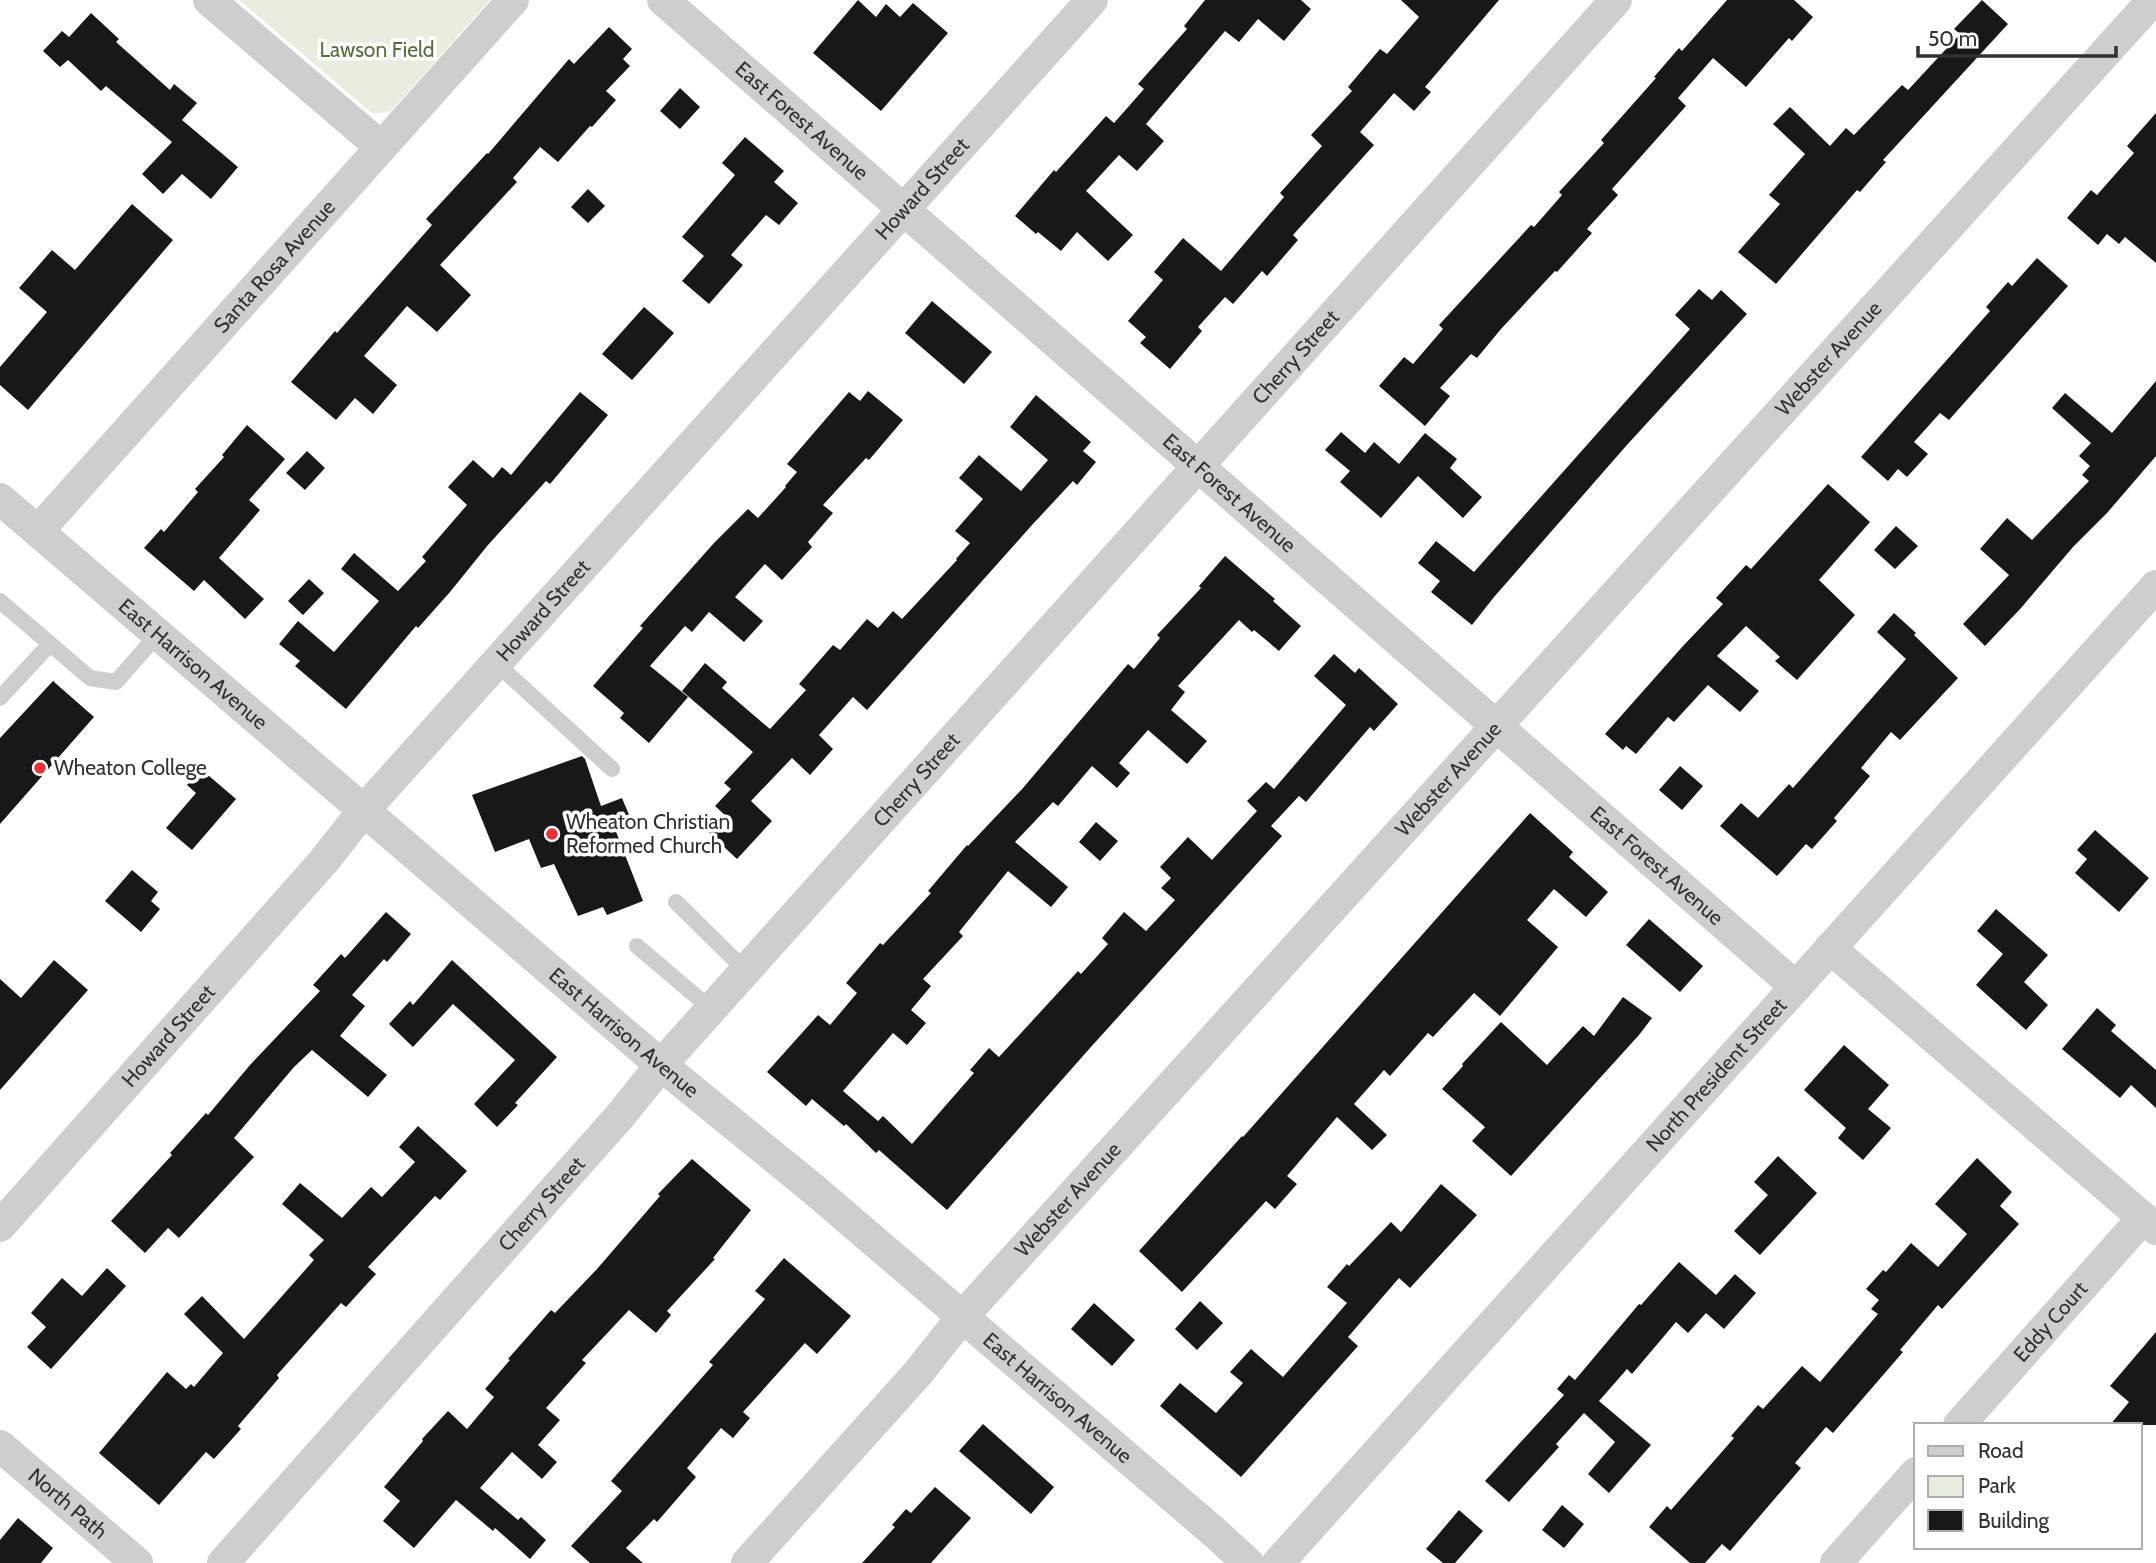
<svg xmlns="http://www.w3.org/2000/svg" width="2156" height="1563" font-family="Cabin,sans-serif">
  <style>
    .green { fill: #e7eedf }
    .building { fill: #181818 }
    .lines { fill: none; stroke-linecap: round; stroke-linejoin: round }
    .service { stroke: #cecece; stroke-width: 16 }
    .minor { stroke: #cecece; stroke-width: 32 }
    .poi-dot { fill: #ec3036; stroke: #fff; stroke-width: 2.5 }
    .labels { text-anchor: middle; stroke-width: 7; stroke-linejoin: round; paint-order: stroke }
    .park-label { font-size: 21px; fill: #526f3c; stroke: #fff }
    .street-label { font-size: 21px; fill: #313131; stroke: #fff }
    .poi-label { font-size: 21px; fill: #313131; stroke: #fff; text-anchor: start }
  </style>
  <rect width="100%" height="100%" fill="#fff"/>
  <path class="green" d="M 239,0 L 490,0 L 391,111 L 373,114 Z"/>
  <path class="building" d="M 858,0 L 876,17 L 886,4 L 900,17 L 913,3 L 948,33 L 881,111 L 813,53 Z
    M 1205,0 L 1301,0 L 1311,9 L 1284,41 L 1258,19 L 1239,42 L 1225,31 L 1146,124 L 1164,141 L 1137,171 L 1119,155 L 1086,191 L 1133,235 L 1108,261 L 1077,232 L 1061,251 L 1038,232 L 1036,234 L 1015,216 L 1054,170 L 1056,172 L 1106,116 L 1114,123 L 1144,89 L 1138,84 L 1187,29 L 1184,26 Z
    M 1401,0 L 1499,0 L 1425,87 L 1431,92 L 1414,111 L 1394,93 L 1360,132 L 1374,145 L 1293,235 L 1298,240 L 1267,276 L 1262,271 L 1233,304 L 1225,297 L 1198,327 L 1202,331 L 1170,369 L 1140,343 L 1146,337 L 1128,321 L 1163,280 L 1154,272 L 1183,238 L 1221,271 L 1284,197 L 1280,193 L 1322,146 L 1311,135 L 1352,91 L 1348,87 L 1380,49 L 1387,54 L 1419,17 Z
    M 1727,0 L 1794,0 L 1813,17 L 1792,41 L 1789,38 L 1746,87 L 1713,58 L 1678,98 L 1686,106 L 1612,189 L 1618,195 L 1587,229 L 1592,233 L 1557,272 L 1555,271 L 1501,329 L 1477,358 L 1471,354 L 1440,388 L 1450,396 L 1425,426 L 1379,386 L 1404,357 L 1413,364 L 1443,329 L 1439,325 L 1531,225 L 1534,227 L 1562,195 L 1559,192 L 1604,143 L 1601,140 L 1656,78 L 1654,77 L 1679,48 L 1682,51 Z
    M 1982,0 L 2008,24 L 1883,160 L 1886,162 L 1860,192 L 1857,190 L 1776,284 L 1738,252 L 1780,204 L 1769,195 L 1805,154 L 1773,124 L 1790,107 L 1830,146 L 1846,128 L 1854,135 L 1902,85 L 1908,90 L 1960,34 L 1954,29 Z
    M 91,13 L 119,39 L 116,42 L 170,90 L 174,84 L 197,103 L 182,120 L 238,167 L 211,199 L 182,174 L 163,194 L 142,174 L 172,142 L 106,86 L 101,91 L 68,60 L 60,67 L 43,51 L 62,31 L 69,37 Z
    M 609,27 L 632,49 L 623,59 L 630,66 L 606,91 L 616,100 L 592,127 L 590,126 L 558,162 L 540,147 L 513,178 L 517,182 L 440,265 L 471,295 L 437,332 L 407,306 L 364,356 L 397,385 L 373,414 L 355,398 L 336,420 L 291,382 L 335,331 L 337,333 L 432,225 L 426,219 L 487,153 L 488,154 L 569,59 L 574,64 Z
    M 680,88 L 700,107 L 680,129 L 660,111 Z
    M 2156,113 L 2156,263 L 2125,237 L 2119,244 L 2107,234 L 2098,245 L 2067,218 L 2091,190 L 2097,195 L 2134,153 L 2127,146 Z
    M 745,137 L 784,171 L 774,182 L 798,203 L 779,225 L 766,215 L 731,255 L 743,265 L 709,304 L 682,281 L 704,256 L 682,237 L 735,175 L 722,163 Z
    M 588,189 L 605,206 L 588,223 L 571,207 Z
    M 132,204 L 173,240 L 28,410 L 0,385 L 0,367 L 47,312 L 19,288 L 52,250 L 75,270 Z
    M 2037,258 L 2068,286 L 1949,420 L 1940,413 L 1914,442 L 1928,454 L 1907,477 L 1898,469 L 1888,481 L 1861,457 L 1990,311 L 1986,307 L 2008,282 L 2012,286 Z
    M 1699,289 L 1712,300 L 1721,290 L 1747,314 L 1626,446 L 1494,597 L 1472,625 L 1431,592 L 1440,581 L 1418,563 L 1436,541 L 1474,572 L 1690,329 L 1675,315 Z
    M 932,301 L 992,352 L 964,384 L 905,333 Z
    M 644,307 L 674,333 L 632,380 L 602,354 Z
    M 2156,381 L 2156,456 L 2107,513 L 2073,547 L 2021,608 L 1985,646 L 1963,624 L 2009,575 L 1980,549 L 2007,518 L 2032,540 L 2089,481 L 2082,475 L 2090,466 L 2079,456 L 2091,443 L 2052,408 L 2065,393 L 2112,433 Z
    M 868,391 L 903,420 L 869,460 L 866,458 L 823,505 L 833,513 L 808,542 L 812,547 L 782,580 L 765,564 L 735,597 L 763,621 L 744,642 L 709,612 L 692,632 L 685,626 L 650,666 L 688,697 L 649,743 L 620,718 L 624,713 L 593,686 L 643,628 L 640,626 L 714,543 L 748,509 L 758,518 L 786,487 L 785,486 L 797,472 L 787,464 L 849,392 L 860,401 Z
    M 580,392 L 608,415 L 550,484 L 546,481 L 488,545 L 450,592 L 418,628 L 416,626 L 346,709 L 295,666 L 300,661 L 279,644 L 298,621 L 334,652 L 379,601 L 341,569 L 354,553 L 398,591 L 426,561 L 422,557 L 467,505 L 448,487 L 473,460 L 493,478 L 502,467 L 511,475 Z
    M 1036,395 L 1091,442 L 1083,451 L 1096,462 L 1077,485 L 1073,481 L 1032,525 L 867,710 L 853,697 L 819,735 L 833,749 L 810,775 L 792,758 L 751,801 L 772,821 L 737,859 L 709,833 L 726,816 L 715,806 L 731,789 L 724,783 L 753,752 L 682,691 L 705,663 L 727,682 L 722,688 L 770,729 L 806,690 L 799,684 L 833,645 L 840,650 L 867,619 L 878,628 L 893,611 L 902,619 L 957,560 L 956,559 L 970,543 L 955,531 L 983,499 L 959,478 L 979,455 L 1021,491 L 1048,460 L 1010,427 Z
    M 247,425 L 285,459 L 249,500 L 260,510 L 219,558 L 264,599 L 245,619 L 204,580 L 194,591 L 144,548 L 161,529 L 164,532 L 198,492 L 195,489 L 224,457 L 222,455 Z
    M 1341,432 L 1365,453 L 1374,442 L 1399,464 L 1425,433 L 1457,459 L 1450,468 L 1482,497 L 1463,518 L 1418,476 L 1381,518 L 1340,482 L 1350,471 L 1325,450 Z
    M 307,451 L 325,468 L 305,490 L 286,473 Z
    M 1828,484 L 1870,522 L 1819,580 L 1855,615 L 1797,680 L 1775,661 L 1780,657 L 1746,626 L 1717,656 L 1759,691 L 1740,712 L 1708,685 L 1674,722 L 1668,717 L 1636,754 L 1626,746 L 1623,750 L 1605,734 L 1683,646 L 1723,604 L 1716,598 L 1746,565 L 1751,569 Z
    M 1896,526 L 1918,546 L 1895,569 L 1874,550 Z
    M 1225,556 L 1275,599 L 1273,601 L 1301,626 L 1279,651 L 1254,630 L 1252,632 L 1239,620 L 1178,686 L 1185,692 L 1171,710 L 1207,741 L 1187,764 L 1148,730 L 1119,763 L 1130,773 L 1117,788 L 1092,766 L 1058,806 L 1053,802 L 1015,842 L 1068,887 L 1051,907 L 1008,871 L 959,932 L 963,936 L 923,979 L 931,986 L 911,1010 L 926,1023 L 907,1045 L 893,1033 L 843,1091 L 878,1121 L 883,1116 L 912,1144 L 974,1073 L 970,1070 L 989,1048 L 999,1057 L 1078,971 L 1081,974 L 1108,944 L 1102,938 L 1124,912 L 1146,931 L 1175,900 L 1161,888 L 1171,878 L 1160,867 L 1188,837 L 1212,860 L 1257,811 L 1247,801 L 1266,782 L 1274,789 L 1346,705 L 1314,676 L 1334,654 L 1355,673 L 1359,668 L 1398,704 L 1374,731 L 1370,727 L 1306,802 L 1299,796 L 1271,826 L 1282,836 L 1090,1048 L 947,1210 L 879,1150 L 876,1153 L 846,1124 L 844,1126 L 812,1099 L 806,1106 L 767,1072 L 818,1015 L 830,1025 L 857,993 L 846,983 L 880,943 L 883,945 L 931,893 L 928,891 L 967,845 L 968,846 L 1023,788 L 1128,664 L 1134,669 L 1160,638 L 1157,635 L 1201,588 L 1199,586 Z
    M 309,579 L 324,593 L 303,615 L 288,601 Z
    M 1894,613 L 1916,633 L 1914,635 L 1958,678 L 1900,740 L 1891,732 L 1861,768 L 1870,776 L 1834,818 L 1837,821 L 1812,849 L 1806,844 L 1777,876 L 1720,826 L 1741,803 L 1758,818 L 1789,784 L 1793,788 L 1906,659 L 1877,632 Z
    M 53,681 L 94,717 L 0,824 L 0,738 Z
    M 582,756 L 585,759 L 601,806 L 622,798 L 632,822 L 615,829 L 643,901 L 607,915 L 603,907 L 578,916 L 554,864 L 541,868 L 529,839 L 495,852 L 472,795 Z
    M 1680,766 L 1703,786 L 1682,810 L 1659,790 Z
    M 201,769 L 236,799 L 192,850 L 166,828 L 196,793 L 187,785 Z
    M 1530,813 L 1573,852 L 1569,857 L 1608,892 L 1586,917 L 1554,889 L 1527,920 L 1558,947 L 1500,1016 L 1474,993 L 1433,1037 L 1428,1033 L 1390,1076 L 1384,1070 L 1354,1104 L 1387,1135 L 1372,1150 L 1337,1117 L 1287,1176 L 1297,1184 L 1275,1209 L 1266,1201 L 1182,1292 L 1139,1251 L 1242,1136 L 1243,1137 Z
    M 1096,822 L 1118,841 L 1100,861 L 1079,842 Z
    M 2095,830 L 2149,878 L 2119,912 L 2075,873 L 2087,859 L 2077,850 Z
    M 132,870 L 158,892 L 151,901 L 160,909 L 141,932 L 105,901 Z
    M 1996,909 L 2048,955 L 2024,982 L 2048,1005 L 2026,1030 L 1976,985 L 2003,954 L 1977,931 Z
    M 386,912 L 411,934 L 387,962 L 384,959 L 352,995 L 365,1006 L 340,1036 L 387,1075 L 368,1097 L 312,1050 L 294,1067 L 234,1138 L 254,1157 L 179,1238 L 168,1228 L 145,1253 L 111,1221 L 172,1155 L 170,1153 L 206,1113 L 208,1115 L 250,1065 L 320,991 L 313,985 L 341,954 L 345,958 Z
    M 1649,919 L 1703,966 L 1680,992 L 1626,945 Z
    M 54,960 L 88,990 L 0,1090 L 0,979 L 21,998 Z
    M 452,960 L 557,1057 L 515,1103 L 518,1105 L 497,1127 L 474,1104 L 515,1060 L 453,1004 L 413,1047 L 389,1024 L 410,1001 L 413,1005 Z
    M 1623,997 L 1652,1018 L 1639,1035 L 1511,1176 L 1472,1141 L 1485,1127 L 1442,1089 L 1463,1066 L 1462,1064 L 1501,1022 L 1547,1065 L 1583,1026 L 1594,1036 Z
    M 2097,1008 L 2116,1025 L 2111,1031 L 2156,1070 L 2156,1108 L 2131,1085 L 2120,1098 L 2062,1049 Z
    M 1844,1045 L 1889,1085 L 1868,1109 L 1891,1128 L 1863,1160 L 1838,1138 L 1846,1128 L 1804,1090 Z
    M 418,1126 L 467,1171 L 440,1200 L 435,1196 L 368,1267 L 376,1274 L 346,1307 L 341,1303 L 277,1375 L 279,1378 L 238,1426 L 241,1429 L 214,1459 L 206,1452 L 159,1505 L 99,1453 L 167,1372 L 186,1389 L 191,1384 L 194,1387 L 223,1353 L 184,1314 L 202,1296 L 244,1339 L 314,1260 L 309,1255 L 324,1240 L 282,1204 L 300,1183 L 342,1218 L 371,1187 L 382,1197 L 415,1162 L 399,1147 Z
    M 1778,1156 L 1817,1193 L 1760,1255 L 1734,1231 L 1768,1195 L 1754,1182 Z
    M 1977,1158 L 2012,1192 L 2000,1206 L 2019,1224 L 1942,1309 L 1938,1305 L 1900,1350 L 1903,1352 L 1833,1433 L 1826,1427 L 1795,1463 L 1801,1468 L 1730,1551 L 1722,1544 L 1705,1563 L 1690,1563 L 1649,1527 L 1667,1506 L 1671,1510 L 1734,1438 L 1731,1436 L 1758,1405 L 1763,1409 L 1802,1366 L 1820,1382 L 1878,1314 L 1871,1309 L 1879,1300 L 1866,1289 L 1883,1270 L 1886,1272 L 1911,1243 L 1938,1267 L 1967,1234 L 1935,1204 Z
    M 692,1159 L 751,1210 L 713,1258 L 715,1259 L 667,1311 L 671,1315 L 656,1333 L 629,1310 L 582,1360 L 586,1363 L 546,1408 L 560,1420 L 538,1445 L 557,1462 L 542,1479 L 512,1452 L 480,1488 L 518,1520 L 521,1517 L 546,1540 L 530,1559 L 495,1528 L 493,1531 L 456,1500 L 414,1548 L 383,1521 L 400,1501 L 384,1487 L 423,1441 L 422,1439 L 448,1411 L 467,1429 L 494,1397 L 485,1389 L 510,1360 L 508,1359 L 551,1310 L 555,1313 L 597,1269 L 660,1196 L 658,1194 Z
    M 1441,1184 L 1477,1215 L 1410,1288 L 1399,1278 L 1348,1337 L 1358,1346 L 1241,1477 L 1160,1406 L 1180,1383 L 1216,1413 L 1243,1383 L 1230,1372 L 1251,1349 L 1283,1377 L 1347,1303 L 1327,1287 L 1347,1264 L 1349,1266 L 1391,1222 L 1401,1232 Z
    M 784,1258 L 851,1316 L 817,1354 L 805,1343 L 743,1412 L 750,1418 L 733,1438 L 721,1428 L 687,1468 L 696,1477 L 657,1522 L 654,1519 L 626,1548 L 643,1563 L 590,1563 L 571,1546 L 622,1491 L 611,1481 L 713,1365 L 709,1362 L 765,1299 L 755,1291 Z
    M 1679,1262 L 1716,1295 L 1735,1274 L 1756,1293 L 1724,1329 L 1706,1313 L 1688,1333 L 1676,1322 L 1632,1374 L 1627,1369 L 1599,1401 L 1651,1445 L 1609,1493 L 1588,1474 L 1615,1442 L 1584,1413 L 1556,1444 L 1559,1447 L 1509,1502 L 1485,1481 L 1564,1395 L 1557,1389 L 1569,1375 L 1575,1380 L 1639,1304 L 1641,1305 Z
    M 107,1268 L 126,1286 L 51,1369 L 27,1347 L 46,1327 L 31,1313 L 62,1278 L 82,1296 Z
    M 1200,1301 L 1223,1323 L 1197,1350 L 1175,1329 Z
    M 1094,1303 L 1135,1340 L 1112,1366 L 1071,1329 Z
    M 2156,1332 L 2156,1425 L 2110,1425 L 2129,1402 L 2110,1386 Z
    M 983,1424 L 1054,1487 L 1031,1514 L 959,1451 Z
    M 935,1487 L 971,1518 L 931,1563 L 862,1563 L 895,1527 L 892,1525 L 906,1509 L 911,1513 Z
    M 1562,1505 L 1584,1524 L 1564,1548 L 1542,1530 Z
    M 1459,1510 L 1483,1531 L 1455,1563 L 1443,1563 L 1426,1549 Z
    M 18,1518 L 53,1548 L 41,1563 L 0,1563 L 0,1540 Z"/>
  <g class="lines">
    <path class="service" d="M 0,601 L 90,678 L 116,682 L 158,634
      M 496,663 L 612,769
      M 0,698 L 50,644
      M 676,902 L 746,971
      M 637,946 L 711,1009"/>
    <g class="minor">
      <path d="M 209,0 L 381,147"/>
      <path id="s1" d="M 663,0 L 1796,987"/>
      <path id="s2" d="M 0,499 L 661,1065 L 812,1188 L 1214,1532 L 1248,1563"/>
      <path id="s3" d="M 38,531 L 513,0"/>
      <path d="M 1830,948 L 2156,1229"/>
      <path id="s4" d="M 0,1226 L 323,862 L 364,810 L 1092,0"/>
      <path id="s5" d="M 1959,1425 L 2143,1218"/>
      <path id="s6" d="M 0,1446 L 137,1563"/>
      <path id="s7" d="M 223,1563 L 620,1116 L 661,1065 L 1616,0"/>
      <path id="s8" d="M 747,1563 L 918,1373 L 963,1316 L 2153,0"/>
      <path id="s9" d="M 1278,1563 L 2156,586"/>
      <path d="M 1836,1563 L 1916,1473"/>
    </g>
  </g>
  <g class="poi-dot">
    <circle cx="40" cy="768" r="7"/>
    <circle cx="552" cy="834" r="7"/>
  </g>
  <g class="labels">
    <g class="park-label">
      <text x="377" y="57">Lawson Field</text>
    </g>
    <g class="street-label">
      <text dy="7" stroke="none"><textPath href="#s1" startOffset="184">East Forest Avenue</textPath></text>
      <text dy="7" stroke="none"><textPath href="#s4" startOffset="1388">Howard Street</textPath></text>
      <text dy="7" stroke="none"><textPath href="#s3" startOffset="355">Santa Rosa Avenue</textPath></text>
      <text dy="7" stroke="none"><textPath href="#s7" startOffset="1614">Cherry Street</textPath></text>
      <text dy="7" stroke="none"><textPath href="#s8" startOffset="1619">Webster Avenue</textPath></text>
      <text dy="7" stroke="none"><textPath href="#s1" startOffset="751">East Forest Avenue</textPath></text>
      <text dy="7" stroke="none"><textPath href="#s4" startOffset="821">Howard Street</textPath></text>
      <text dy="7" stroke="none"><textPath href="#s2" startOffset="254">East Harrison Avenue</textPath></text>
      <text dy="7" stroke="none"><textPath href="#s7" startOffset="1046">Cherry Street</textPath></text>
      <text dy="7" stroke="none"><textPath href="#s8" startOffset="1052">Webster Avenue</textPath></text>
      <text dy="7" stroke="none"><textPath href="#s1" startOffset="1318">East Forest Avenue</textPath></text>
      <text dy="7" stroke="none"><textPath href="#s2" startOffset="821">East Harrison Avenue</textPath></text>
      <text dy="7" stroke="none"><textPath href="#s4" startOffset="254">Howard Street</textPath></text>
      <text dy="7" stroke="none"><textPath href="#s9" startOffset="656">North President Street</textPath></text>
      <text dy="7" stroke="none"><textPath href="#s8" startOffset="485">Webster Avenue</textPath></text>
      <text dy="7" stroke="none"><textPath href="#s7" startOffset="480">Cherry Street</textPath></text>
      <text dy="7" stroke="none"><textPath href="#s5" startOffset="138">Eddy Court</textPath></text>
      <text dy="7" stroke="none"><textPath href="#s2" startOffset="1388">East Harrison Avenue</textPath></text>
      <text dy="7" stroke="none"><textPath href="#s6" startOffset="89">North Path</textPath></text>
    </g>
    <g class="poi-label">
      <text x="54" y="775">Wheaton College</text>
      <text x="566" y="829">Wheaton Christian<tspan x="566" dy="24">Reformed Church</tspan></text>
    </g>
  </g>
  <rect x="1914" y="1423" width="228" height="126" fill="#ffffff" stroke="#adadad" stroke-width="2"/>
  <rect x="1928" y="1446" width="35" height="10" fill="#cecece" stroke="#adadad" stroke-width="2"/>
  <text x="1978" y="1458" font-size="21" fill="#313131">Road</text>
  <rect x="1928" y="1476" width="35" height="21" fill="#e7eedf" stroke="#adadad" stroke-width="2"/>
  <text x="1978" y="1493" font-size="21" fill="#313131">Park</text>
  <rect x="1928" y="1510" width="35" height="21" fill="#181818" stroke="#adadad" stroke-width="2"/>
  <text x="1978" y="1528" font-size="21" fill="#313131">Building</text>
  <path d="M1918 46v10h198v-10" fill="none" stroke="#313131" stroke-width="3.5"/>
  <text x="1928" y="46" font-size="21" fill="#313131" stroke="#ffffff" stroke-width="5" paint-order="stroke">50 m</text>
</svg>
